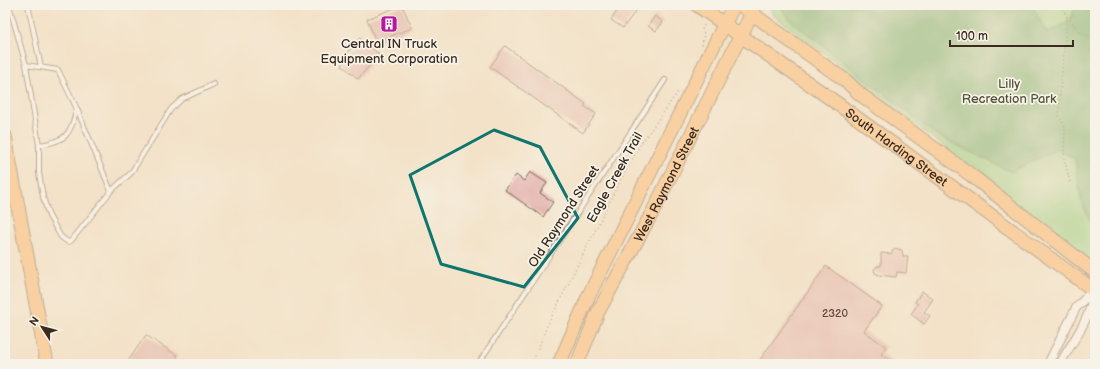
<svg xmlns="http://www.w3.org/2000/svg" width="1100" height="369" font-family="'Balsamiq Sans',sans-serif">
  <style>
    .green { fill: #97d286; stroke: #697e52 }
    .forest { fill: #79b473; stroke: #5a6f48 }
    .building { fill: #e0a5a2 }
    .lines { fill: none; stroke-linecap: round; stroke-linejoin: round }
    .lane-casing { stroke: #7b6a5a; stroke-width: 6 }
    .street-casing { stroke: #7b6a5a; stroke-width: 10 }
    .primary-casing { stroke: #7b6a5a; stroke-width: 15 }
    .path { stroke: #7b6a5a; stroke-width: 1.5; stroke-dasharray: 1 3; stroke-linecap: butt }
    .lane { stroke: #fff; stroke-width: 4 }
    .street { stroke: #fff; stroke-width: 8 }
    .primary { stroke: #ffbb71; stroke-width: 13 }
    .marked { fill: none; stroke: #0f766e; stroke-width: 3; stroke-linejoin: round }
    .labels { text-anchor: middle; stroke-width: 3.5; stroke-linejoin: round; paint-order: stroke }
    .number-label { font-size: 11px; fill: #64493f }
    .poi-label { font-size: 13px; fill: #3b2a1e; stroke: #f7f3e8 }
    .park-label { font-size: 13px; fill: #525438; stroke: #f7f3e8 }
    .street-label { font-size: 13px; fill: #3b2a1e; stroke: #f7f3e8 }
  </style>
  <rect width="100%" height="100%" fill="#f7f3e8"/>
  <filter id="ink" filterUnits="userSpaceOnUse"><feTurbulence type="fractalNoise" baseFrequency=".025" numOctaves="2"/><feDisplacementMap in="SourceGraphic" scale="8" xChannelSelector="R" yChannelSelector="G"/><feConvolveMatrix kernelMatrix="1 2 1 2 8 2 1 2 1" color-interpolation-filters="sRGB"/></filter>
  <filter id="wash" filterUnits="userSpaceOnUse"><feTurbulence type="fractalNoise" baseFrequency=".012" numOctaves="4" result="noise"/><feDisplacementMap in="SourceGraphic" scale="16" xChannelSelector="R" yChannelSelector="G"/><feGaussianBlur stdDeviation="0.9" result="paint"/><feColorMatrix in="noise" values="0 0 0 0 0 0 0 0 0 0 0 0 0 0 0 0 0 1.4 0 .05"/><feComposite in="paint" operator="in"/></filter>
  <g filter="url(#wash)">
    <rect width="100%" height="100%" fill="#f3e2c8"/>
    <path class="green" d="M 770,5 L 1095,5 L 1095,266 L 854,76 L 772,14 Z"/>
    <path class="forest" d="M 779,5 L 1032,5 L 1047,33 L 1070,21 L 1076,5 L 1095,5 L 1095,231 L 1081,200 L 1075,159 L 1058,149 L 1011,172 L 938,136 L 791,21 Z"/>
    <g id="blocks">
      <path class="building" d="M 402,5 L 412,28 L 376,42 L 367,19 Z
        M 621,5 L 631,5 L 637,9 L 623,28 L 611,20 Z
        M 655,16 L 663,22 L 656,31 L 648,26 Z
        M 360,38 L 379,54 L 358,79 L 342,65 L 345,62 L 342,60 Z
        M 505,46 L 586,104 L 584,106 L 596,114 L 583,133 L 490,67 Z
        M 530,172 L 547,183 L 540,193 L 553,202 L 543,217 L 505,190 L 516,175 L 524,181 Z
        M 898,249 L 902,250 L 903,256 L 908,256 L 906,273 L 897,272 L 896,277 L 879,275 L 875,273 L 874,270 L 877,266 L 881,266 L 881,253 L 891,254 L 893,250 Z
        M 826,266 L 882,306 L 864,331 L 886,347 L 881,354 L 896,364 L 757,364 Z
        M 922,291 L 933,299 L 924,312 L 930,316 L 924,324 L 911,314 L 918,304 L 915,302 Z
        M 146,335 L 178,356 L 172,364 L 126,364 Z"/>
    </g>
  </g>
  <g filter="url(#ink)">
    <use href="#blocks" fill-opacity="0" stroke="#7b6a5a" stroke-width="1"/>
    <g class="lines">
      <g class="lane-casing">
        <path id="lane" d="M 9,5 L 26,65 L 58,70 L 77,109 C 69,135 68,141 39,145
          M 28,5 L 41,67
          M 26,65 L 39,145 L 39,173 L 43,197 L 49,216 L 61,237 L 68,242 L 71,241 L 111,191 L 131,173 L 171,109 L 182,99 L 214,84
          M 77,109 L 111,191
          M 478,364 L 665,80"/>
      </g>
      <g class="street-casing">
        <path id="street" d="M 1048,364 L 1076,308 L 1095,288
          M 1060,364 C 1072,341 1093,317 1093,290"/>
      </g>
      <g class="primary-casing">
        <g id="primary">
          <path id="s1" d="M 697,5 L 831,99 L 1095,291"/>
          <path d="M 740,5 L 846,81 L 861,95 L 971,175 L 1095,272"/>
          <path d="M 5,136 L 47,364"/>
          <path d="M 559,364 L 589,295 L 734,5"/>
          <path id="s2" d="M 577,364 L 598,312 L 653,211 L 756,5"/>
        </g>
      </g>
      <path class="path" d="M 1061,5 L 1067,17 L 1060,93 L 1059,116 L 1065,127 L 1064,158 L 1070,183
        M 1067,17 L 1082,34 L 1095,37
        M 702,45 L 704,34 L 702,28 L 705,24
        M 532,364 L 547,326 L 621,179 L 642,142 L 678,92"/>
      <use href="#lane" class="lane"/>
      <use href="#street" class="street"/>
      <use href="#primary" class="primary"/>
    </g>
  </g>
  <path d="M0 0H1100V369H0ZM 494,130 L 540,147 L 578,218 L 524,287 L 441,264 L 410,175 Z" fill="#f3e2c8" fill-opacity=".55" fill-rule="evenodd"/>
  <path class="marked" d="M 494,130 L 540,147 L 578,218 L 524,287 L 441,264 L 410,175 Z"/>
  <defs>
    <g id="building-square" transform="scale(0.9)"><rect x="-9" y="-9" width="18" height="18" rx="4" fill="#b5179e" stroke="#f7f3e8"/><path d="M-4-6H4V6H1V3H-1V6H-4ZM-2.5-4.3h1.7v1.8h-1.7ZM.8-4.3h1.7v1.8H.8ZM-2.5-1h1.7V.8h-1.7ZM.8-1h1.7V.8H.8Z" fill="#fff"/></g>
  </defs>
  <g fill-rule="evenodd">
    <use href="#building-square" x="389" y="24"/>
  </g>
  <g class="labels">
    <g class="number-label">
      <text x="835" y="317">2320</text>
    </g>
    <g class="poi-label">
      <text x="389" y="48">Central IN Truck<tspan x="389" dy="15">Equipment Corporation</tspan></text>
    </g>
    <g class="park-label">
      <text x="1009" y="88">Lilly<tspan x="1009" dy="15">Recreation Park</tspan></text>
    </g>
    <g class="street-label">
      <text dy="5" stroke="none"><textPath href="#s1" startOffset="245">South Harding Street</textPath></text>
      <text transform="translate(614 177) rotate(-61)" y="5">Eagle Creek Trail</text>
      <text dy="5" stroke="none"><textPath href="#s2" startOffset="201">West Raymond Street</textPath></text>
      <text transform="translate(563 216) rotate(-57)" y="5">Old Raymond Street</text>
    </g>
  </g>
  <rect width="1100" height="369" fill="none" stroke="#f7f3e8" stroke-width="20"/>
  <g transform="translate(42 327) rotate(306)" stroke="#f7f3e8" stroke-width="3" paint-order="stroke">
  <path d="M0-3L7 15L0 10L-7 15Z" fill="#3b2a1e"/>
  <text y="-6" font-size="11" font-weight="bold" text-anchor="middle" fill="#3b2a1e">N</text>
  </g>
  <path d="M950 40v6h123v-6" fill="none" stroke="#3b2a1e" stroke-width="2"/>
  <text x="956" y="40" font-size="12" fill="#3b2a1e" stroke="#f7f3e8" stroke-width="3" paint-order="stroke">100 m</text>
</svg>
